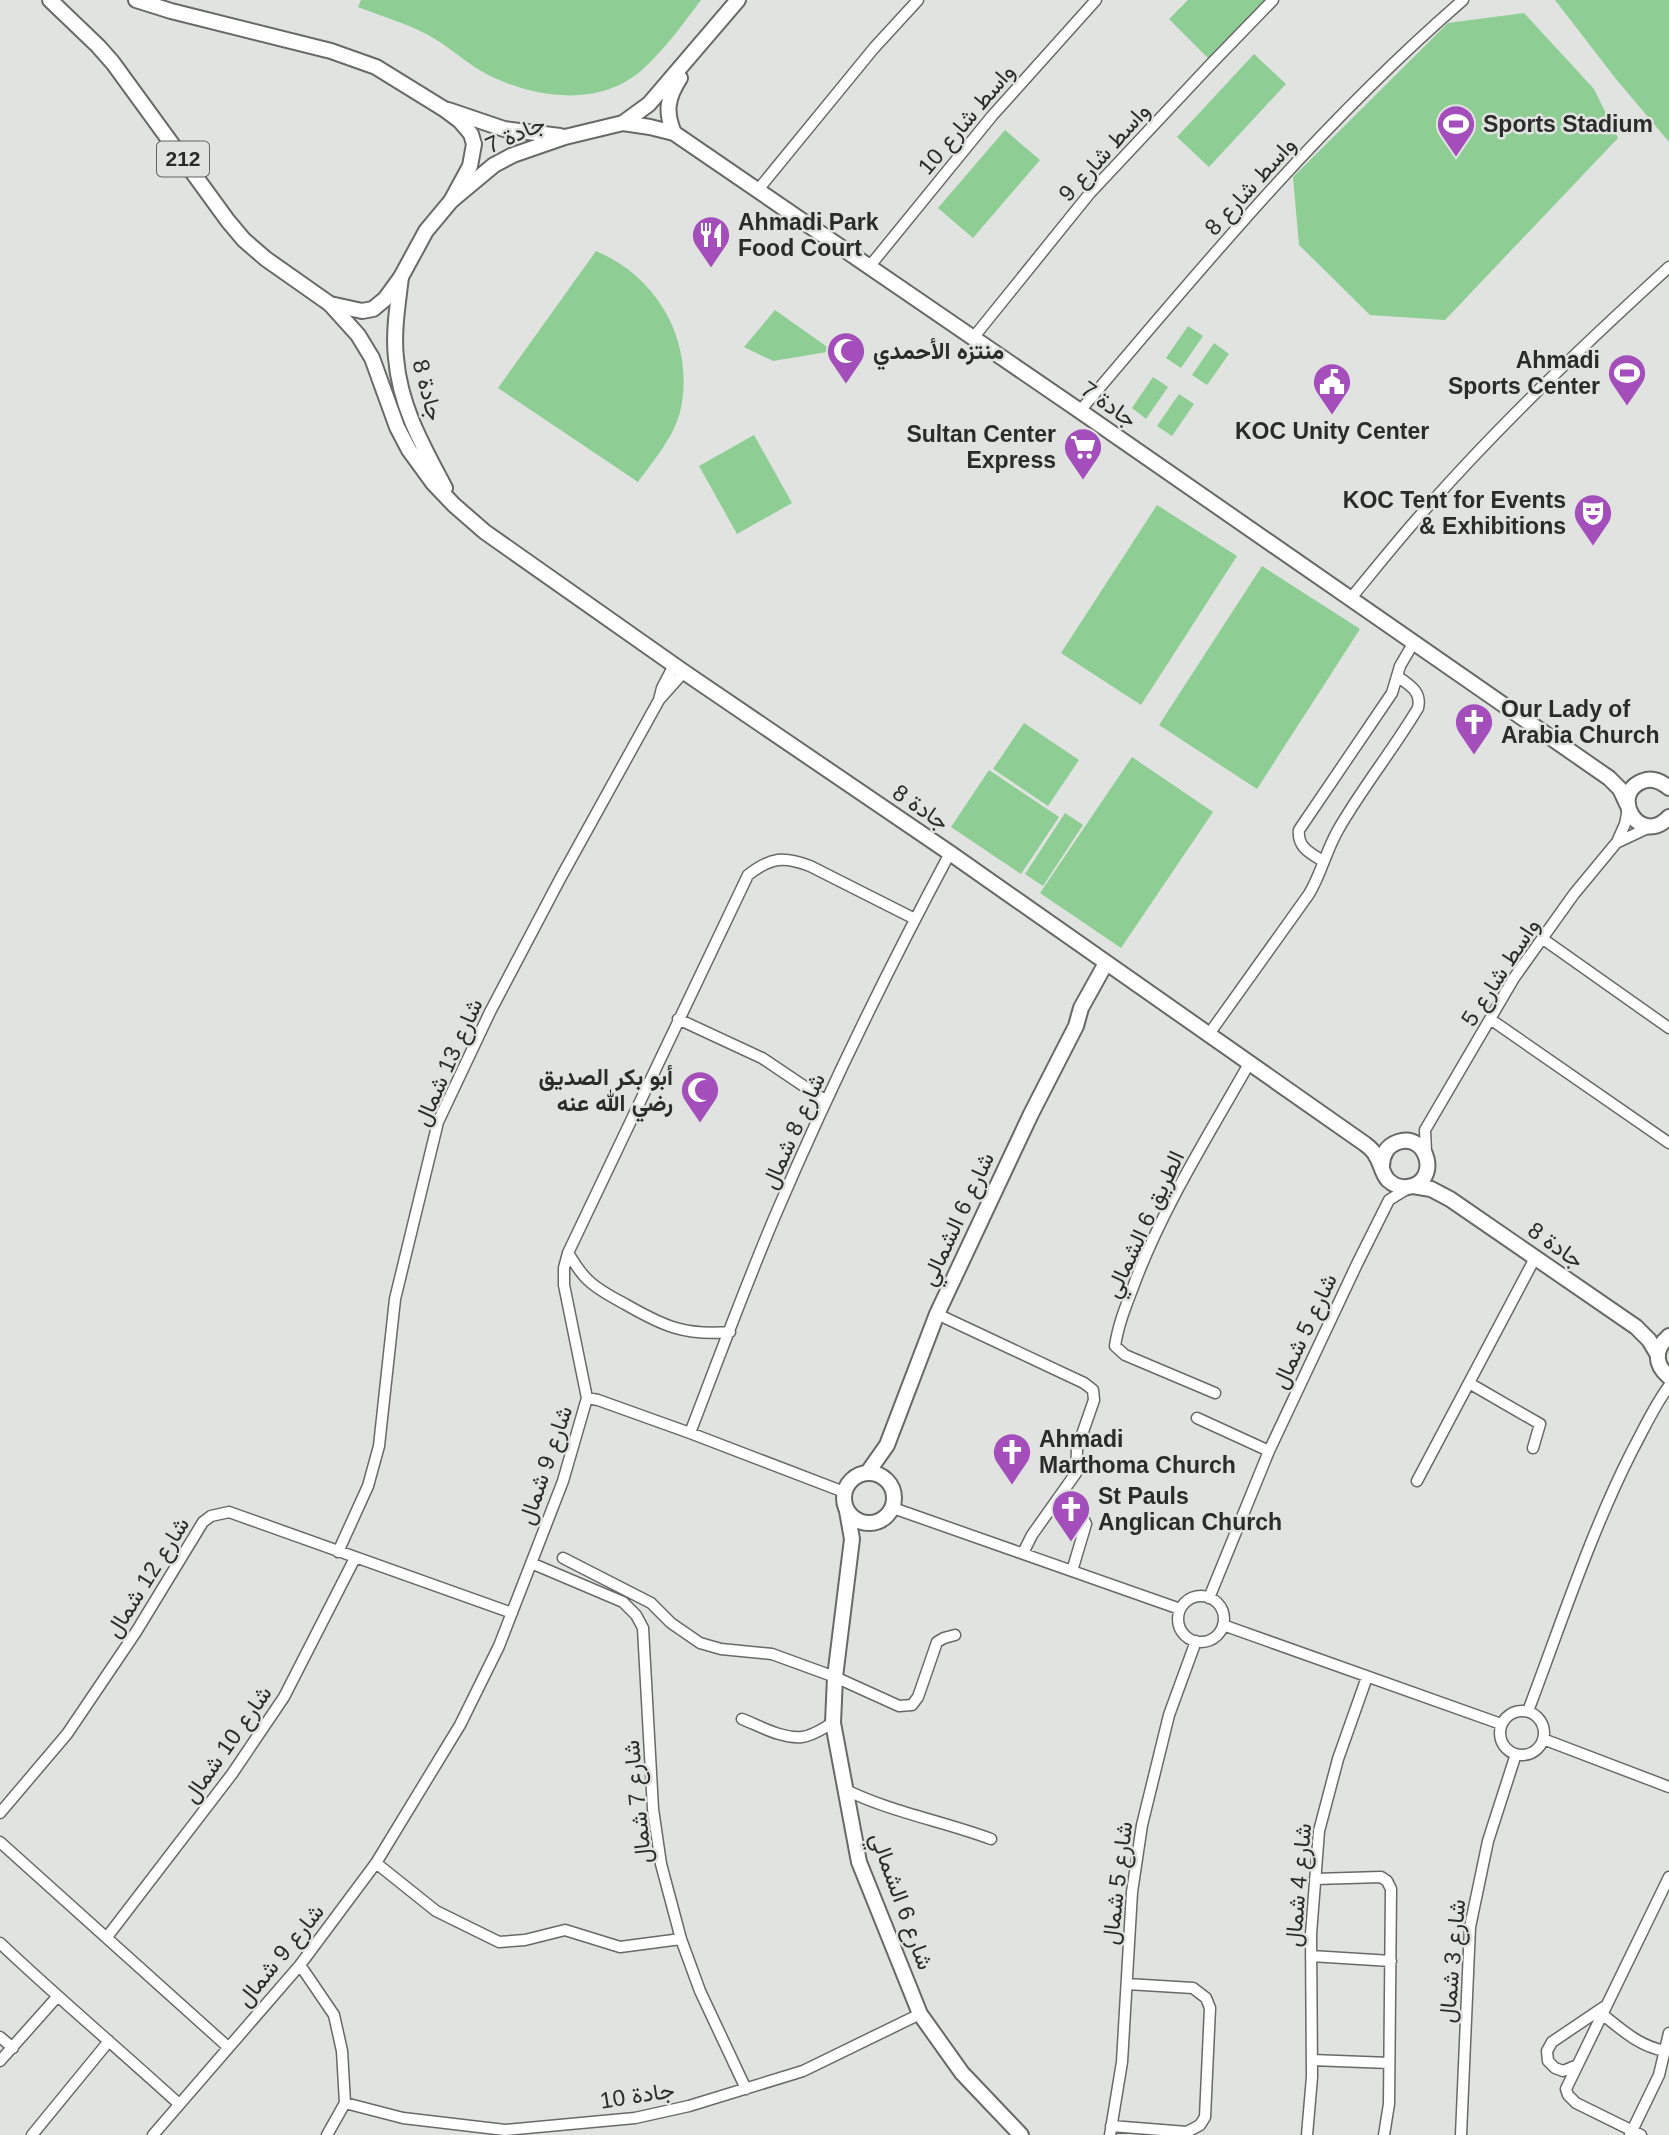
<svg xmlns="http://www.w3.org/2000/svg" width="1669" height="2135" font-family="Arial,Vazirmatn,sans-serif">
  <style>
    .green { fill: #8ece95 }
    .lines { fill: none; stroke-linecap: round; stroke-linejoin: round }
    .street-casing { stroke: #676a67; stroke-width: 13 }
    .secondary-casing { stroke: #676a67; stroke-width: 18 }
    .primary-casing { stroke: #676a67; stroke-width: 18 }
    .street { stroke: #fff; stroke-width: 10 }
    .secondary { stroke: #fff; stroke-width: 14 }
    .primary { stroke: #fff; stroke-width: 14 }
    .labels { text-anchor: middle; stroke-width: 5; stroke-linejoin: round; paint-order: stroke }
    .shield { fill: #e0e3e0; stroke: #616261; stroke-width: 2 }
    .shield-label { font-size: 21px; font-weight: bold; fill: #2a2b2a }
    .street-label { font-size: 23px; fill: #2a2b2a; stroke: #e0e3e0 }
    .poi-label { font-size: 23px; font-weight: bold; fill: #2a2b2a; stroke: #e0e3e0; text-anchor: start }
  </style>
  <rect width="100%" height="100%" fill="#e0e3e0"/>
  <path class="green" d="M 361,0 L 701,0 C 683,24 665,49 642,70 C 598,109 529,98 481,71 C 463,60 447,45 428,35 C 406,23 381,16 358,7 Z
    M 1188,0 L 1267,0 L 1209,59 L 1169,19 Z
    M 1555,0 L 1669,0 L 1669,142 L 1616,79 Z
    M 1524,13 L 1594,89 L 1618,138 L 1445,320 L 1370,315 L 1299,245 L 1293,177 L 1448,23 Z
    M 1254,54 L 1286,84 L 1209,167 L 1177,137 Z
    M 1005,130 L 1040,160 L 973,238 L 938,208 Z
    M 596,251 C 658,277 694,341 681,408 C 675,436 654,460 638,482 L 498,388 Z
    M 775,310 L 833,351 L 773,361 L 744,347 Z
    M 1188,326 L 1203,336 L 1181,368 L 1166,358 Z
    M 1214,343 L 1229,354 L 1207,385 L 1192,375 Z
    M 1153,377 L 1168,387 L 1146,419 L 1132,408 Z
    M 1179,394 L 1194,404 L 1172,436 L 1157,426 Z
    M 754,435 L 792,503 L 737,534 L 699,466 Z
    M 1157,505 L 1237,556 L 1141,705 L 1061,653 Z
    M 1262,566 L 1360,629 L 1257,789 L 1159,725 Z
    M 1024,723 L 1079,760 L 1048,806 L 993,769 Z
    M 1132,757 L 1213,812 L 1121,948 L 1040,893 Z
    M 989,770 L 1059,817 L 1021,874 L 951,827 Z
    M 1065,813 L 1083,825 L 1043,886 L 1025,874 Z"/>
  <g class="lines">
    <g class="street-casing">
      <path id="street" d="M 757,191 L 874,48 L 918,0
        M 869,267 L 992,116 L 1096,0
        M 973,338 L 1090,193 L 1210,65 L 1273,0
        M 1080,411 C 1201,268 1321,123 1463,0
        M 1351,598 C 1375,569 1398,540 1423,512 C 1499,425 1584,345 1669,267
        M 659,700 L 684,672
        M 1618,842 L 1652,826
        M 1323,861 C 1310,853 1297,847 1299,830 L 1392,693 L 1400,666 L 1414,642
        M 1543,939 L 1669,1028
        M 678,1019 L 762,1058 L 826,1101
        M 1490,1019 L 1669,1143
        M 1209,1034 L 1309,894 C 1321,874 1326,851 1338,830 C 1362,788 1393,750 1418,708 C 1422,691 1409,685 1397,676
        M 1426,1152 L 1425,1130 L 1514,978 L 1574,894 L 1617,842 L 1625,824 L 1628,809
        M 568,1253 C 574,1262 580,1273 588,1280 C 598,1290 612,1297 625,1304 C 663,1326 685,1336 730,1332
        M 937,1314 L 1084,1383 L 1093,1390 L 1094,1400 L 1077,1449 L 1076,1473 L 1032,1535 L 1023,1553
        M 1469,1383 L 1540,1424 L 1533,1448
        M 1215,1393 L 1125,1355 L 1115,1346 C 1118,1326 1125,1308 1132,1290 C 1161,1210 1208,1136 1250,1062
        M 587,1398 L 598,1400 L 690,1433 L 844,1492
        M 1197,1418 L 1269,1451
        M 690,1433 C 718,1360 745,1287 775,1216 C 828,1092 887,971 950,853
        M 1417,1481 L 1535,1258
        M 1057,1502 L 1083,1518 L 1086,1524 L 1072,1571
        M 893,1508 L 1180,1609
        M 338,1552 L 368,1486 L 379,1446 L 395,1299 L 438,1122 L 490,1012 L 560,879 L 659,700 L 662,688 L 674,665
        M 563,1558 L 651,1603 L 671,1623 L 700,1643 L 721,1649 L 772,1654 L 835,1677 L 899,1706 L 912,1705 L 918,1697 L 937,1642 L 944,1638 L 955,1635
        M 531,1563 L 623,1602 L 636,1615 L 643,1628 L 653,1809 L 661,1864 L 681,1939 L 700,1991 L 746,2089
        M1178 1619a23 23 0 1 1 46 0a23 23 0 1 1-46 0Z
        M 1209,1598 L 1269,1451 L 1357,1264 L 1389,1200 L 1410,1187
        M 1223,1625 L 1501,1724
        M 1528,1711 C 1561,1624 1590,1534 1632,1451 C 1644,1429 1654,1406 1669,1386
        M1500 1733a22 22 0 1 1 44 0a22 22 0 1 1-44 0Z
        M 742,1719 C 760,1726 782,1739 802,1737 C 813,1736 823,1728 833,1723
        M 1543,1739 L 1669,1787
        M 844,1789 C 890,1812 943,1821 991,1839
        M 0,1813 L 67,1734 L 136,1632 L 203,1522 L 211,1516 L 229,1512 L 512,1613
        M 0,1842 L 228,2047
        M 376,1863 L 436,1911 L 499,1942 L 525,1940 L 565,1930 L 620,1947 L 681,1939
        M 1315,1879 L 1381,1877 L 1387,1881 L 1391,1889 L 1389,2104 L 1384,2135
        M 107,1937 L 232,1774 L 284,1697 L 355,1558
        M 0,1943 C 58,1998 120,2050 179,2104
        M 1311,1956 L 1391,1961
        M 300,1965 L 334,2015 L 342,2051 L 345,2103 L 327,2135
        M 1602,2014 C 1622,2030 1639,2046 1665,2051
        M 0,2037 L 13,2048
        M 1312,2060 L 1389,2063
        M 0,2061 L 57,1997
        M 1575,2066 L 1563,2071 L 1555,2068 L 1548,2061 L 1547,2051 L 1552,2042 L 1604,2007
        M 345,2103 L 403,2118 L 505,2130 L 635,2118 L 689,2106 L 803,2071 L 920,2014
        M 1111,2126 L 1187,2132 L 1200,2125 L 1205,2117 L 1210,2008 L 1206,1998 L 1193,1988 L 1127,1984
        M 32,2135 L 109,2041
        M 153,2135 L 300,1965 L 376,1863 L 460,1725 L 499,1646 L 563,1481 L 587,1398 L 564,1285 L 564,1268 L 568,1253 L 748,875 C 771,857 784,856 810,866 L 915,919
        M 1110,2135 L 1122,2062 L 1132,1892 L 1142,1825 L 1169,1715 L 1196,1641
        M 1307,2135 L 1312,2077 L 1311,1934 L 1319,1831 L 1338,1759 L 1367,1677
        M 1461,2135 L 1470,1927 L 1488,1841 L 1516,1754
        M 1630,2135 L 1659,2075 L 1669,2033
        M 1641,2135 L 1576,2103 L 1568,2095 L 1566,2089 L 1669,1877"/>
    </g>
    <g class="secondary-casing">
      <path id="secondary" d="M 448,110 L 504,129 L 560,136
        M 623,123 L 649,104 L 738,0
        M 674,133 C 665,112 667,98 680,78
        M 452,200 L 494,165 L 513,155 L 565,137 L 623,123 L 650,127 L 674,133 L 1080,411 L 1609,778 L 1620,789 L 1627,804
        M 401,277 C 398,303 393,332 396,358 C 400,407 423,446 445,488
        M 330,304 L 358,335 L 372,358 L 397,427 L 409,450 L 433,483 L 454,505 L 485,532 L 684,672 L 950,853 L 1365,1144 C 1369,1147 1374,1151 1376,1156 C 1381,1163 1382,1174 1388,1180 C 1393,1185 1401,1188 1408,1187 C 1441,1182 1428,1132 1398,1142 C 1386,1146 1382,1156 1382,1167
        M 1669,788 C 1662,782 1653,777 1643,781 C 1608,794 1640,848 1669,817
        M 1413,1186 L 1431,1189 L 1450,1199 L 1636,1327 L 1649,1340 L 1658,1355
        M 1669,1336 C 1654,1349 1654,1364 1669,1377
        M 868,1472 L 887,1445 L 937,1314 L 1031,1114 L 1076,1026 L 1081,1008 L 1106,963
        M844 1498a25 25 0 1 1 50 0a25 25 0 1 1-50 0Z
        M 847,1511 L 852,1539 L 835,1677 L 833,1723 L 859,1862 L 920,2014 L 962,2073 L 1021,2135"/>
    </g>
    <g class="primary-casing">
      <path id="primary" d="M 50,0 L 98,46 L 113,63 L 228,221 L 244,240 L 266,259 L 330,304 L 362,311 L 373,309 L 385,299 L 401,277 L 426,231 L 451,201 L 470,166 L 474,144 L 471,134 L 460,121 L 444,109 L 376,67 L 331,51 L 171,11 L 136,0"/>
    </g>
    <use href="#street" class="street"/>
    <use href="#secondary" class="secondary"/>
    <use href="#primary" class="primary"/>
  </g>
  <defs>
    <g id="stadium-pin" transform="scale(2.0125)"><path d="M0 17L-7.5 6A9.5 9.5 0 1 1 7.5 6Z" fill="#a44ebc" stroke="#e0e3e0"/><path d="M0-5a6.5 5 0 1 0 0 10a6.5 5 0 1 0 0-10ZM-3.5-1.8h7v3.6h-7Z" fill="#fff"/></g>
    <g id="restaurant-pin" transform="scale(2.0125)"><path d="M0 17L-7.5 6A9.5 9.5 0 1 1 7.5 6Z" fill="#a44ebc" stroke="#e0e3e0"/><path d="M-5-6h1v4h1v-4h1v4h1v-4h1v5L-1.5 .5V6h-2V.5L-5-1ZM5-6V6H3V1.5H1.5Q1.5-4 5-6Z" fill="#fff"/></g>
    <g id="mosque-pin" transform="scale(2.0125)"><path d="M0 17L-7.5 6A9.5 9.5 0 1 1 7.5 6Z" fill="#a44ebc" stroke="#e0e3e0"/><path d="M3.5-4.9A6 6 0 1 0 3.5 4.9A5 5 0 1 1 3.5-4.9Z" fill="#fff"/></g>
    <g id="civic-pin" transform="scale(2.0125)"><path d="M0 17L-7.5 6A9.5 9.5 0 1 1 7.5 6Z" fill="#a44ebc" stroke="#e0e3e0"/><path d="M-.6-6.5H3V-4.5H.6V-3L4-1V1h2V6H-6V1h2V-1L-.6-3ZM-1.2 2.5V6h2.4V2.5Z" fill="#fff"/></g>
    <g id="supermarket-pin" transform="scale(2.0125)"><path d="M0 17L-7.5 6A9.5 9.5 0 1 1 7.5 6Z" fill="#a44ebc" stroke="#e0e3e0"/><path d="M-6-5.5h2.5l.6 2H6L4.5 2H-2.5L-4.4-4H-6ZM-1.5 3.2a1.3 1.3 0 1 0 .1 0ZM3 3.2a1.3 1.3 0 1 0 .1 0Z" fill="#fff"/></g>
    <g id="theatre-pin" transform="scale(2.0125)"><path d="M0 17L-7.5 6A9.5 9.5 0 1 1 7.5 6Z" fill="#a44ebc" stroke="#e0e3e0"/><path d="M-5-5.5Q0-4 5-5.5V0Q5 5 0 6Q-5 5-5 0ZM-3.3-2.5H-1v1.5H-3.3ZM1-2.5H3.3v1.5H1ZM-2.8 1Q0 5.5 2.8 1Z" fill="#fff"/></g>
    <g id="church-pin" transform="scale(2.0125)"><path d="M0 17L-7.5 6A9.5 9.5 0 1 1 7.5 6Z" fill="#a44ebc" stroke="#e0e3e0"/><path d="M-1.2-6h2.4v3.5h3.3v2.4h-3.3V6h-2.4V-.1h-3.3v-2.4h3.3Z" fill="#fff"/></g>
  </defs>
  <g fill-rule="evenodd">
    <use href="#stadium-pin" x="1456" y="124"/>
    <use href="#restaurant-pin" x="711" y="235"/>
    <use href="#mosque-pin" x="846" y="351"/>
    <use href="#stadium-pin" x="1627" y="373"/>
    <use href="#civic-pin" x="1332" y="382"/>
    <use href="#supermarket-pin" x="1083" y="447"/>
    <use href="#theatre-pin" x="1593" y="513"/>
    <use href="#church-pin" x="1474" y="722"/>
    <use href="#mosque-pin" x="700" y="1090"/>
    <use href="#church-pin" x="1012" y="1452"/>
    <use href="#church-pin" x="1071" y="1509"/>
  </g>
  <g class="labels">
    <rect class="shield" x="157" y="141.5" width="52" height="35" rx="5"/>
    <g class="shield-label">
      <text x="183" y="166">212</text>
    </g>
    <g class="street-label">
      <text transform="translate(966 119) rotate(-50)" y="8">واسط شارع 10</text>
      <text transform="translate(515 134) rotate(-24)" y="8">جادة 7</text>
      <text transform="translate(1104 152) rotate(-48)" y="8">واسط شارع 9</text>
      <text transform="translate(1250 186) rotate(-48)" y="8">واسط شارع 8</text>
      <text transform="translate(428 390) rotate(75)" y="8">جادة 8</text>
      <text transform="translate(1109 404) rotate(35)" y="8">جادة 7</text>
      <text transform="translate(921 807) rotate(34)" y="8">جادة 8</text>
      <text transform="translate(1500 972) rotate(-57)" y="8">واسط شارع 5</text>
      <text transform="translate(448 1062) rotate(-66)" y="8">شارع 13 شمال</text>
      <text transform="translate(793 1131) rotate(-66)" y="8">شارع 8 شمال</text>
      <text transform="translate(957 1219) rotate(-65)" y="8">شارع 6 الشمالي</text>
      <text transform="translate(1144 1224) rotate(-65)" y="8">الطريق 6 الشمالي</text>
      <text transform="translate(1556 1245) rotate(35)" y="8">جادة 8</text>
      <text transform="translate(1304 1331) rotate(-65)" y="8">شارع 5 شمال</text>
      <text transform="translate(545 1465) rotate(-71)" y="8">شارع 9 شمال</text>
      <text transform="translate(147 1577) rotate(-58)" y="8">شارع 12 شمال</text>
      <text transform="translate(227 1744) rotate(-55)" y="8">شارع 10 شمال</text>
      <text transform="translate(637 1802) rotate(-96)" y="8">شارع 7 شمال</text>
      <text transform="translate(1117 1883) rotate(-83)" y="8">شارع 5 شمال</text>
      <text transform="translate(1298 1885) rotate(-85)" y="8">شارع 4 شمال</text>
      <text transform="translate(902 1901) rotate(70)" y="8">شارع 6 الشمالي</text>
      <text transform="translate(280 1955) rotate(-51)" y="8">شارع 9 شمال</text>
      <text transform="translate(1452 1961) rotate(-85)" y="8">شارع 3 شمال</text>
      <text transform="translate(637 2095) rotate(-9)" y="8">جادة 10</text>
    </g>
    <g class="poi-label">
      <text x="1483" y="132">Sports Stadium</text>
      <text x="738" y="230">Ahmadi Park<tspan x="738" dy="26">Food Court</tspan></text>
      <text x="873" y="359">منتزه الأحمدي</text>
      <text x="1600" y="368" text-anchor="end">Ahmadi<tspan x="1600" dy="26">Sports Center</tspan></text>
      <text x="1332" y="439" text-anchor="middle">KOC Unity Center</text>
      <text x="1056" y="442" text-anchor="end">Sultan Center<tspan x="1056" dy="26">Express</tspan></text>
      <text x="1566" y="508" text-anchor="end">KOC Tent for Events<tspan x="1566" dy="26">&amp; Exhibitions</tspan></text>
      <text x="1501" y="717">Our Lady of<tspan x="1501" dy="26">Arabia Church</tspan></text>
      <text x="673" y="1085" text-anchor="end">أبو بكر الصديق<tspan x="673" dy="26">رضي الله عنه</tspan></text>
      <text x="1039" y="1447">Ahmadi<tspan x="1039" dy="26">Marthoma Church</tspan></text>
      <text x="1098" y="1504">St Pauls<tspan x="1098" dy="26">Anglican Church</tspan></text>
    </g>
  </g>
</svg>
